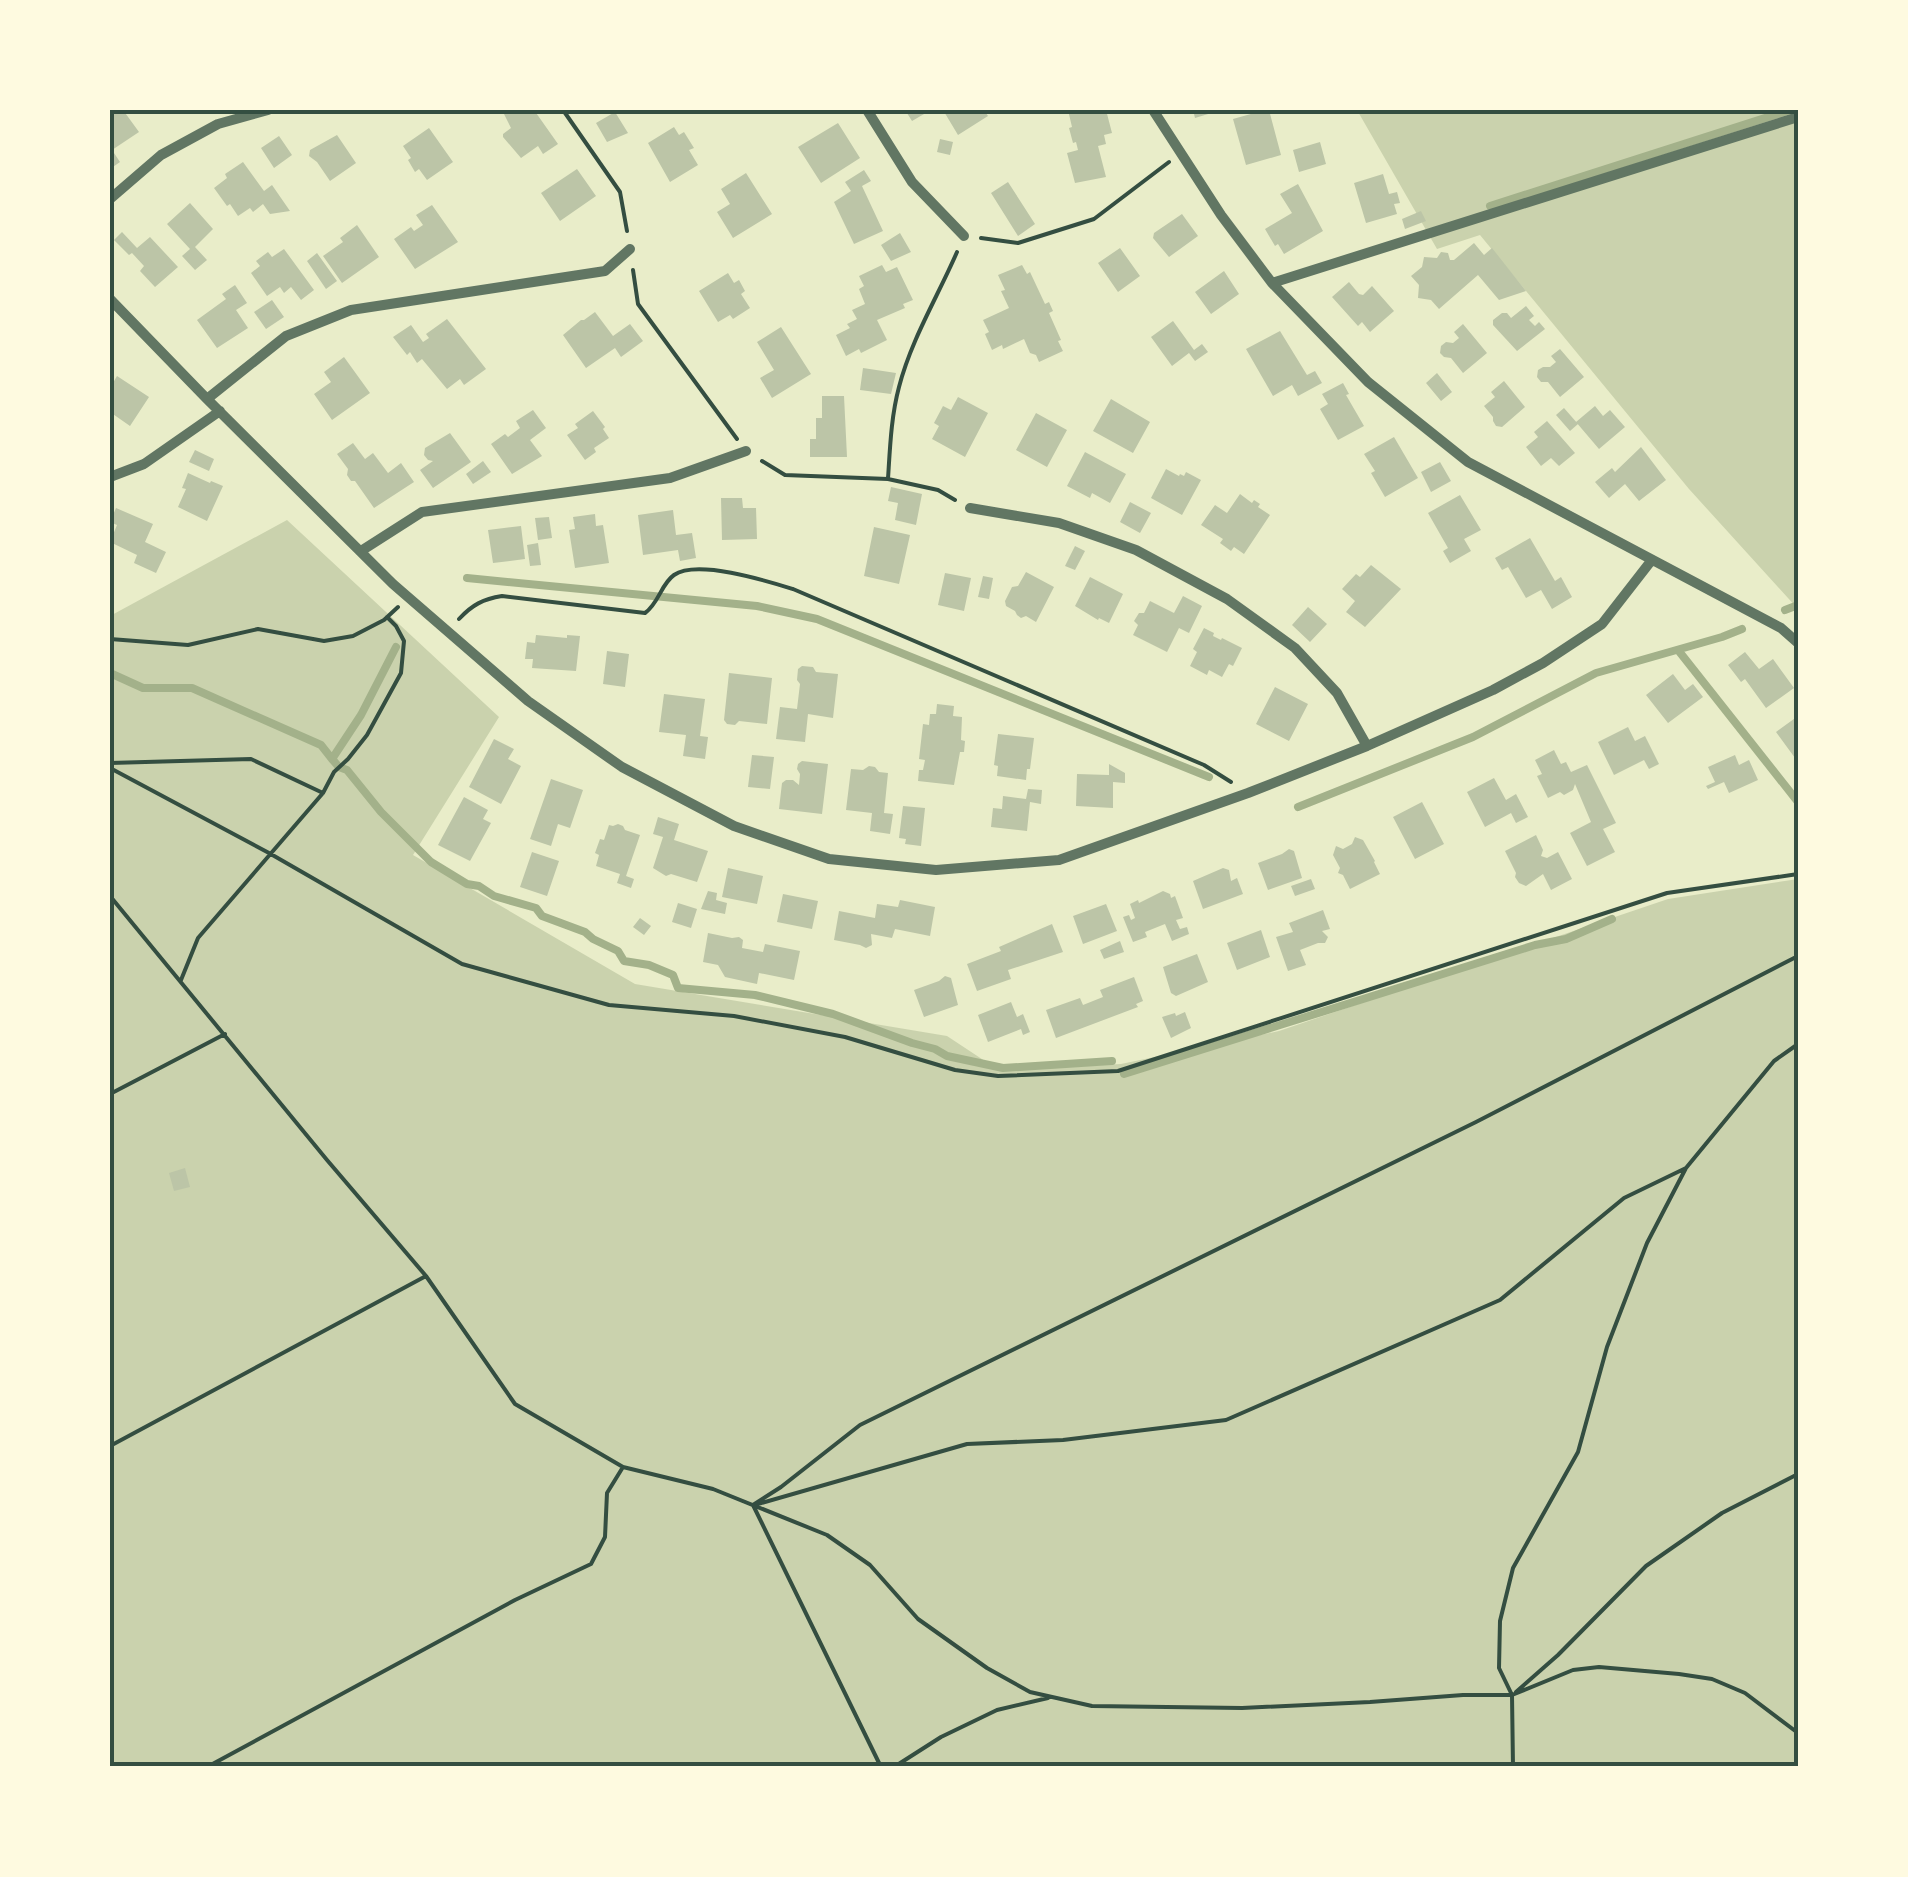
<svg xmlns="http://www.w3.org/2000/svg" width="1908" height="1877" font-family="Bitter,serif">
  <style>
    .green { fill: #cad2ad }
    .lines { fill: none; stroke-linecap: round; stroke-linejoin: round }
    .stream { stroke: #a3b18a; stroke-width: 8 }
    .building { fill: #bcc5a7 }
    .path { stroke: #344e41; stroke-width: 4 }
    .minor { stroke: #617663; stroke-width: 10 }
    .neatline { fill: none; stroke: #344e41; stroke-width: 4 }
  </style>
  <rect width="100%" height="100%" fill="#e9edc9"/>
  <path class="green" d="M 1357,110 L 1798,110 L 1798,609 L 1689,489 L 1480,235 L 1437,249 Z
    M 287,520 L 499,717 L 413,855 L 635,984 L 947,1036 L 1000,1071 L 1121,1064 L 1279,1031 L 1668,899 L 1798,879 L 1798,1767 L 110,1767 L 110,616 Z"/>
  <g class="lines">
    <path class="stream" d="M 1490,206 L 1790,110
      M 467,578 L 757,606 L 817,619 L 1209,777
      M 1785,610 L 1798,605
      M 1678,650 L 1798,802
      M 110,673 L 143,688 L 192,688 L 321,745 L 332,759 L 361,715 L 396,647
      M 332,759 L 339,767 L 347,770 L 381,812 L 431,862 L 467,884 L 479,886 L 494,896 L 536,908 L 542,916 L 585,932 L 593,939 L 618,951 L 624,961 L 649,965 L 673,975 L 678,988 L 755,995 L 833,1014 L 912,1043 L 935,1049 L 947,1056 L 1003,1068 L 1112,1061
      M 1298,807 L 1473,737 L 1596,673 L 1722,637 L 1742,629
      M 1124,1074 L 1535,945 L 1566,939 L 1612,919"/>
  </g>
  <path class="building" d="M 110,110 L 123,110 L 139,132 L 112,150 L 120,162 L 110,169 Z
    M 502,110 L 519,110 L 521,112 L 524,110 L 534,110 L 558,144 L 543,154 L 538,146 L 521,158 L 503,137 L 503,134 L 511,128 Z
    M 905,110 L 931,110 L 912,121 Z
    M 943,110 L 984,110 L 988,116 L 958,135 Z
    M 1068,110 L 1106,110 L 1112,133 L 1104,135 L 1106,144 L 1098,146 L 1106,177 L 1075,183 L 1067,153 L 1078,150 L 1076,142 L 1073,143 L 1069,128 L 1072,127 Z
    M 1193,110 L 1217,110 L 1218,111 L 1195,118 Z
    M 1265,110 L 1269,110 L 1281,155 L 1246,165 L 1233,119 Z
    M 615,112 L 628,133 L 607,142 L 596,123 Z
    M 838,123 L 860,158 L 821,183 L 798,147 Z
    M 674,127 L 679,135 L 684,132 L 694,148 L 689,150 L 698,165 L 670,182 L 648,143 Z
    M 429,128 L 453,162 L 427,180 L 419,169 L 415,172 L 408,160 L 411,158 L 403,146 Z
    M 337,135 L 356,163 L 330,181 L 317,162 L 309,156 L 310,150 Z
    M 279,136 L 292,155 L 274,168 L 261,148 Z
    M 940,139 L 953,142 L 950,155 L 937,152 Z
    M 1320,142 L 1326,164 L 1299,172 L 1293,150 Z
    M 243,162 L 264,191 L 272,185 L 290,211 L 270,214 L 263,204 L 253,212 L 250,208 L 238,216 L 230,204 L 227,206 L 214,188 L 227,178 L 225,174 Z
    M 577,169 L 596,196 L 560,221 L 541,193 Z
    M 864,170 L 871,181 L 862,186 L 883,231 L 854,244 L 834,202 L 851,191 L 845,182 Z
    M 746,173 L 772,214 L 733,238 L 717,212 L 730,204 L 721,189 Z
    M 1383,174 L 1389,194 L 1397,192 L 1400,203 L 1394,204 L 1397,214 L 1366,223 L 1354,183 Z
    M 1008,182 L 1035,224 L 1018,236 L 991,193 Z
    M 1298,184 L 1323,231 L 1284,254 L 1278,244 L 1275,246 L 1265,229 L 1292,213 L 1280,194 Z
    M 190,203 L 213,229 L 195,247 L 207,260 L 195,270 L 182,256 L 190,249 L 167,224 Z
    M 432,205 L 458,242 L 415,269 L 394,239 L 411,227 L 414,231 L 423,225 L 416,215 Z
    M 1421,211 L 1426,221 L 1405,229 L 1402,219 Z
    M 1182,214 L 1198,236 L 1169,257 L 1153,238 L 1154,233 Z
    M 357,225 L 379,257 L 342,283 L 323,256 L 343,242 L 340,238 Z
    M 122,232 L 137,248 L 150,237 L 178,267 L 155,287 L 140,271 L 144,266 L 132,253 L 129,255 L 114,240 Z
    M 900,233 L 911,252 L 891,261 L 881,245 Z
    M 1474,243 L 1484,255 L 1492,248 L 1526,291 L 1499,300 L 1478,275 L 1439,309 L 1431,300 L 1418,298 L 1419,285 L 1411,276 L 1422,267 L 1424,257 L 1437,258 L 1441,252 L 1448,253 L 1450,260 L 1454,260 Z
    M 1120,248 L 1140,276 L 1118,292 L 1098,263 Z
    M 284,249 L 314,290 L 301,300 L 291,287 L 284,293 L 280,287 L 267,296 L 251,273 L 260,266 L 256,261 L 268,252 L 272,257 Z
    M 317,253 L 337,281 L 326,289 L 307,261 Z
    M 882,265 L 886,272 L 897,267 L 913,300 L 903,304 L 905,308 L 877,320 L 887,340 L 861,353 L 859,349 L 846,356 L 836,335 L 850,328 L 847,324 L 857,319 L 852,310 L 865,304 L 859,289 L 864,286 L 859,276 Z
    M 1022,265 L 1027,274 L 1030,272 L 1045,304 L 1049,302 L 1053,311 L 1049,313 L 1061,340 L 1058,341 L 1063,351 L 1039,362 L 1036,355 L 1030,353 L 1024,339 L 1003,349 L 1002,345 L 992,350 L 985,334 L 989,332 L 983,320 L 1009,308 L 1001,291 L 1005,290 L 998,275 Z
    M 1224,271 L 1239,294 L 1211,314 L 1195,292 Z
    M 728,273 L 734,283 L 739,280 L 745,291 L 741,294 L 750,308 L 733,319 L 730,315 L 718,322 L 699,291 Z
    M 1349,282 L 1359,294 L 1363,295 L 1372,286 L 1394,311 L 1370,332 L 1362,322 L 1358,326 L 1332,297 Z
    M 235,285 L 247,303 L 236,310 L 248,328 L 217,348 L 197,320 L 226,299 L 222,294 Z
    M 272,300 L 284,317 L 266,329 L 254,312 Z
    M 1526,306 L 1534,316 L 1529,320 L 1535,326 L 1539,322 L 1545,329 L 1517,351 L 1493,325 L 1493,320 L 1502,313 L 1507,313 L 1511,318 Z
    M 595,312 L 613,336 L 630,324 L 643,341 L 621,357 L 615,348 L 586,368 L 563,335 L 581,320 L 584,320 Z
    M 447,319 L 486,369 L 464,385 L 460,379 L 447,389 L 422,359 L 417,363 L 410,352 L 407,355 L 393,337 L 411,325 L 423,342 L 429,338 L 426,334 Z
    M 1173,321 L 1194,350 L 1202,344 L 1208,352 L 1195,361 L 1189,353 L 1172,366 L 1151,337 Z
    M 1463,324 L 1487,353 L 1463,373 L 1451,358 L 1444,357 L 1440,353 L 1441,346 L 1446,342 L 1453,343 L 1459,338 L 1454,332 Z
    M 781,327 L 811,374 L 772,398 L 760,378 L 774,370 L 757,342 Z
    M 1280,331 L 1307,375 L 1315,371 L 1322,383 L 1298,396 L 1292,385 L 1273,396 L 1246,349 Z
    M 1560,349 L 1584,377 L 1560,397 L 1548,382 L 1541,382 L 1537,377 L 1538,370 L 1543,367 L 1550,367 L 1556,362 L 1551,356 Z
    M 344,357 L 370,393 L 332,420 L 314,394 L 331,382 L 324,372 Z
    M 863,368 L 896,373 L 891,394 L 860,390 Z
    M 1437,373 L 1452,392 L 1441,401 L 1426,383 Z
    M 117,376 L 149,397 L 130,426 L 110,412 L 110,388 Z
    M 1504,381 L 1525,407 L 1502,427 L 1496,426 L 1493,421 L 1493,417 L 1484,406 L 1495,397 L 1491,392 Z
    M 1343,383 L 1349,394 L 1346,395 L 1364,426 L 1338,440 L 1320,409 L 1328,404 L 1322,394 Z
    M 822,396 L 844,396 L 847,457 L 810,457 L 810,439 L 816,439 L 816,418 L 822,418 Z
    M 958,397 L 988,413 L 965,457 L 932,439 L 939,426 L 934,423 L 943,406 L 951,410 Z
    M 1111,399 L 1150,422 L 1133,453 L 1093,431 Z
    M 1595,406 L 1603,416 L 1610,410 L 1625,427 L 1599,449 L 1576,422 Z
    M 1564,408 L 1578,424 L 1570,431 L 1556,415 Z
    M 533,410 L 546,428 L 530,440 L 542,456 L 512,474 L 491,444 L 505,434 L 508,437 L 520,428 L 516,421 Z
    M 593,411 L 605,427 L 603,429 L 609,438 L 594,448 L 596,452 L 585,460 L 567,435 L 578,428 L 575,424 Z
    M 1036,413 L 1067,430 L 1047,467 L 1016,450 Z
    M 1547,421 L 1575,453 L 1559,466 L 1551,458 L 1541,466 L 1526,447 L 1538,437 L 1534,432 Z
    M 450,433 L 471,462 L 433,488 L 420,470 L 433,461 L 428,460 L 424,455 L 425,448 Z
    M 1394,437 L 1418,478 L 1385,497 L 1371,473 L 1375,471 L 1364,454 Z
    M 353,443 L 365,459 L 373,453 L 388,473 L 401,463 L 414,482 L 374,508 L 355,481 L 351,481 L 347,475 L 348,469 L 337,454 Z
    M 1641,447 L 1666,480 L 1639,501 L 1625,484 L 1609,498 L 1595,482 L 1612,468 L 1615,472 Z
    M 195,450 L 214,459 L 209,471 L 189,462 Z
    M 1085,452 L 1126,474 L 1110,503 L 1092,493 L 1090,498 L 1067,486 Z
    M 483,461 L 491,472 L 473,484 L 466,474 Z
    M 1440,462 L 1451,481 L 1431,492 L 1421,472 Z
    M 1166,469 L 1179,476 L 1180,474 L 1184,476 L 1186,472 L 1201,480 L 1182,515 L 1151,498 Z
    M 188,473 L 210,483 L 211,481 L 223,486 L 207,521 L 178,507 L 186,489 L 182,488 Z
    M 891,487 L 922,494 L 916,525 L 895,520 L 898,503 L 888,501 Z
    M 1240,494 L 1252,503 L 1254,500 L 1260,504 L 1258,507 L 1270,515 L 1244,554 L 1234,547 L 1231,551 L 1220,543 L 1223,539 L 1201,525 L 1215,505 L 1227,513 Z
    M 1460,495 L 1481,530 L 1464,539 L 1471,551 L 1450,563 L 1443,551 L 1448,548 L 1428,513 Z
    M 721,498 L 742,498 L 743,508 L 756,508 L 757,539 L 722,540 Z
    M 1130,502 L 1151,513 L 1140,533 L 1120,522 Z
    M 116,508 L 153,524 L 145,542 L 166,552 L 156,573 L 134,563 L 137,555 L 110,542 L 117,525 L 110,522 Z
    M 673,510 L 676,535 L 692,533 L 696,558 L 680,561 L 678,550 L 643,555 L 638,515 Z
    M 595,514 L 596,526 L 603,525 L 609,563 L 575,568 L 569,530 L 575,529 L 573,517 Z
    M 549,517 L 552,538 L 538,540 L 535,518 Z
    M 521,526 L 525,559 L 493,563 L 488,530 Z
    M 874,527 L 910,535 L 899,584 L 864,576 Z
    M 1530,538 L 1555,581 L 1561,577 L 1572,597 L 1552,609 L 1541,590 L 1526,598 L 1508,567 L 1502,570 L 1495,558 Z
    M 538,543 L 541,565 L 530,566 L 527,545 Z
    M 1075,546 L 1085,551 L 1075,570 L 1065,566 Z
    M 1371,565 L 1401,589 L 1365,627 L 1346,612 L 1355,601 L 1342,589 L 1356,574 L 1360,577 Z
    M 1026,572 L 1054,587 L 1036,622 L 1026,616 L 1021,618 L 1017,615 L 1015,611 L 1006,606 L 1005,601 L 1012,587 L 1018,586 Z
    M 945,573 L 971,578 L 964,611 L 938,605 Z
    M 983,576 L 993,578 L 989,599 L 978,597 Z
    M 1090,577 L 1123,594 L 1109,623 L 1099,618 L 1098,620 L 1075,606 Z
    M 1183,596 L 1202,606 L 1189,633 L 1179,628 L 1167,652 L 1133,635 L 1138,625 L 1134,621 L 1139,613 L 1144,613 L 1150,601 L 1174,613 Z
    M 1308,607 L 1327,624 L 1310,642 L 1292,625 Z
    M 1204,628 L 1214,633 L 1213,636 L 1221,640 L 1222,638 L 1242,648 L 1233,666 L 1229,664 L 1222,677 L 1209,670 L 1207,675 L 1190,666 L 1197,652 L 1193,649 Z
    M 536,635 L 567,638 L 567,635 L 580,636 L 576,671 L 532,668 L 533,659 L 525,659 L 527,642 L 535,643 Z
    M 607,651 L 629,654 L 625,687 L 603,684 Z
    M 1745,652 L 1759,669 L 1773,659 L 1794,688 L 1766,708 L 1745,679 L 1741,682 L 1728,665 Z
    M 802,666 L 813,667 L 816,672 L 838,674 L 833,718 L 808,714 L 805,742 L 776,739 L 780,707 L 797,709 L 800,684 L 797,680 L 798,669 Z
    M 729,673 L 772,678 L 767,724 L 739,721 L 735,725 L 727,724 L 724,720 Z
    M 1673,674 L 1685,690 L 1693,684 L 1703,697 L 1668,723 L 1646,695 Z
    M 1275,687 L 1308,704 L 1289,741 L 1256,724 Z
    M 664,694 L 705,699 L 700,736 L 708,737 L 705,759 L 683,756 L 686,735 L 659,732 Z
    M 937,704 L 954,706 L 953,716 L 962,717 L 961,740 L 965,741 L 964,752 L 960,752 L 954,785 L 918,781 L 919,770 L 923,770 L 925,760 L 919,759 L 923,724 L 929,725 L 930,714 L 936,714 Z
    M 1798,716 L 1798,756 L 1795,758 L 1776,732 Z
    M 1628,727 L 1635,741 L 1645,736 L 1659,764 L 1649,769 L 1644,760 L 1614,775 L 1598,742 Z
    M 998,734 L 1034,738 L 1030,769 L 1027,769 L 1026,780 L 997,776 L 998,766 L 994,765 Z
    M 494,739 L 514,749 L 508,759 L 521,766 L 501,804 L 469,787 Z
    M 1554,750 L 1561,764 L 1566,762 L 1571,772 L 1587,765 L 1616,823 L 1603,829 L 1615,852 L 1587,866 L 1570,833 L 1591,822 L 1575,784 L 1573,790 L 1564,795 L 1560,792 L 1548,798 L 1537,776 L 1542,774 L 1535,760 Z
    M 752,755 L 774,757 L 770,789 L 748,787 Z
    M 1735,755 L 1739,765 L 1749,760 L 1758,780 L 1729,793 L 1724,782 L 1708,789 L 1706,786 L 1715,782 L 1708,767 Z
    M 802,761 L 828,764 L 822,814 L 779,809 L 782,783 L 786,780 L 793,780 L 799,785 L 800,774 L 797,769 L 798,764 Z
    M 1109,764 L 1125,773 L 1125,783 L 1113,782 L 1113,808 L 1076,806 L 1077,774 L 1109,775 Z
    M 869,766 L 875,767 L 879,772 L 888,773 L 884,813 L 893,814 L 890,834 L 870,831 L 872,813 L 846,810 L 851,769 L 863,770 Z
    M 1494,778 L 1506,800 L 1516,794 L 1528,817 L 1516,823 L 1511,813 L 1485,827 L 1467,792 Z
    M 551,779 L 583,790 L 570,828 L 558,824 L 551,846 L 530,839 Z
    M 1028,789 L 1042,790 L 1041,804 L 1030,802 L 1027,831 L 991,827 L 993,808 L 1002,809 L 1003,796 L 1026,799 Z
    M 464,797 L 488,810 L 483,819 L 491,823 L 470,861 L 438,845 Z
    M 1422,802 L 1444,844 L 1415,859 L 1393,817 Z
    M 903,806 L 925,808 L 921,846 L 905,844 L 906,839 L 899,838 Z
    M 658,817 L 679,824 L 674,840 L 708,851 L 697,882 L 671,874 L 666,876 L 653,868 L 663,837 L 653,834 Z
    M 618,824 L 623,826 L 625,830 L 640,835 L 626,876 L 634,879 L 631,888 L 617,883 L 620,874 L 596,866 L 599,855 L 595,853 L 600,839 L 604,840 L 609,825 L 613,826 Z
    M 1536,835 L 1543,850 L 1541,856 L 1547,858 L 1558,852 L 1572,879 L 1551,890 L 1543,874 L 1526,886 L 1519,883 L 1515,877 L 1516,873 L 1505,851 Z
    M 1355,837 L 1363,840 L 1375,861 L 1374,862 L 1380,874 L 1350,889 L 1343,875 L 1338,873 L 1340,868 L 1333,855 L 1336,846 L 1343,849 L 1352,844 Z
    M 1289,849 L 1294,851 L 1302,878 L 1268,890 L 1258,863 L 1282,854 Z
    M 532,852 L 559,861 L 547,896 L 520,887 Z
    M 728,868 L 763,876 L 757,904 L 722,897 Z
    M 1223,868 L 1229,870 L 1231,881 L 1237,878 L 1243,894 L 1203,909 L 1193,881 Z
    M 1311,879 L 1315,889 L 1295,896 L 1291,886 Z
    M 708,891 L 717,893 L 716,900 L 727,903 L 725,914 L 701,909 Z
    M 1163,891 L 1170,894 L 1171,898 L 1175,896 L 1183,918 L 1176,920 L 1180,929 L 1187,927 L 1189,934 L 1172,941 L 1165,924 L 1145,932 L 1147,937 L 1133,942 L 1123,917 L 1129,915 L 1131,920 L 1135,918 L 1130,904 L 1138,900 L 1139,903 Z
    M 783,894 L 818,901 L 812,929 L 777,922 Z
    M 900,900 L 935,907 L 930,936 L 895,929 L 892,938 L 871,934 L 872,945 L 866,948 L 860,945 L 834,940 L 839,911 L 875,918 L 877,904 L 898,907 Z
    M 678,903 L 697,909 L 691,928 L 672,922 Z
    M 1106,904 L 1117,931 L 1083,944 L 1073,916 Z
    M 1323,910 L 1330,929 L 1322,931 L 1328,937 L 1325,943 L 1318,943 L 1300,950 L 1306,965 L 1288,971 L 1276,937 L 1293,932 L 1289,923 Z
    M 640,918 L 651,926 L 644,935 L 633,927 Z
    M 1052,924 L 1063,952 L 1008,970 L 1011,979 L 977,991 L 967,964 L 1001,951 L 999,947 Z
    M 1261,930 L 1270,957 L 1237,970 L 1227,943 Z
    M 708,933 L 732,938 L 739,937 L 743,940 L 742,948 L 763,952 L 765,944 L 800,951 L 794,980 L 759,973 L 757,984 L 725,977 L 718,965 L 703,962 Z
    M 1120,941 L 1124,952 L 1104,959 L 1100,950 Z
    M 1197,954 L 1208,982 L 1176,996 L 1171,993 L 1163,967 Z
    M 945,976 L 951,978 L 958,1005 L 924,1017 L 914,990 L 939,981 Z
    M 1134,977 L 1143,1001 L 1136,1004 L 1138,1007 L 1056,1038 L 1046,1010 L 1080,998 L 1083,1005 L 1103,997 L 1100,990 Z
    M 1011,1002 L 1017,1017 L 1023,1014 L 1030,1032 L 1023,1035 L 1021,1029 L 988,1042 L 978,1015 Z
    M 1185,1012 L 1191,1028 L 1171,1038 L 1162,1017 L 1175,1013 L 1176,1016 Z
    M 185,1168 L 190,1187 L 174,1191 L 169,1173 Z"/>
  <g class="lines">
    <path class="path" d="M 563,110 L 620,192 L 627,231
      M 981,238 L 1018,243 L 1094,219 L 1169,162
      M 633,270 L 638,304 L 737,439
      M 762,461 L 785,475 L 888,479 L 938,490 L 955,500
      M 888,479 C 890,448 891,417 899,387 C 911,340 938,296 957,252
      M 459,619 C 472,605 483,599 502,596 L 645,613 C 659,603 661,584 674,575 C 697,559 767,581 793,589 L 1204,765 L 1231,782
      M 110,639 L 188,645 L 258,629 L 324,641 L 353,636 L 384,620 L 398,607
      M 110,763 L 251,759 L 323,793
      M 110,768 L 269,853 L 462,964 L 609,1005 L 734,1016 L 845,1037 L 955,1070 L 998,1076 L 1118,1071 L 1667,893 L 1798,874
      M 110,896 L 327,1160 L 426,1276 L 515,1404 L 623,1467 L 713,1489 L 827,1535 L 870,1565 L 918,1619 L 987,1668 L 1030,1692 L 1092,1706 L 1242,1708 L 1370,1702 L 1463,1695 L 1512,1695 L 1573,1670 L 1599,1667 L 1679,1674 L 1712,1679 L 1745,1693 L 1798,1733
      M 181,980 L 198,938 L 323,793 L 334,772 L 348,759 L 367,735 L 401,673 L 404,641 L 396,626 L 387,617
      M 110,1094 L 225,1034
      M 110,1446 L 426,1276
      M 758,1504 L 967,1444 L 1063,1440 L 1226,1420 L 1500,1300 L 1624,1198 L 1686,1168
      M 753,1505 L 781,1487 L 860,1425 L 1476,1122 L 1798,956
      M 753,1505 L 881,1767
      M 1516,1692 L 1558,1655 L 1646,1566 L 1722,1513 L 1798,1474
      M 207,1767 L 515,1600 L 591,1564 L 605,1537 L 607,1493 L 623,1467
      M 894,1767 L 941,1737 L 997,1710 L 1048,1698
      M 1311,1767 L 1331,1765 L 1424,1767
      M 1513,1767 L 1512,1695 L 1499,1668 L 1500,1621 L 1513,1568 L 1578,1452 L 1607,1347 L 1647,1243 L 1686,1168 L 1774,1061 L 1798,1044"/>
    <path class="minor" d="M 867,110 L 912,182 L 964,236
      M 1153,110 L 1221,215 L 1272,283 L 1368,382 L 1468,462 L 1781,628 L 1798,643
      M 110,199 L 161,155 L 218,124 L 268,110
      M 1272,283 L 1798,117
      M 110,299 L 207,399 L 393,584 L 528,701 L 622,767 L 734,826 L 829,859 L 936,870 L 1059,860 L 1248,793 L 1367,746 L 1493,690 L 1543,663 L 1602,624 L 1651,561
      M 207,399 L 286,336 L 351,310 L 605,271 L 630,249
      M 110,477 L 144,464 L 220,411
      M 970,508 L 1059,523 L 1136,550 L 1227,599 L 1295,648 L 1337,693 L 1367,746
      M 361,551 L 422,512 L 670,478 L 746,451"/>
  </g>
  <rect width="1908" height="1877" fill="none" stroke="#fefae0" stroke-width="225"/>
  <rect x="112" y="112" width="1684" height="1652" class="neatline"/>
</svg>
